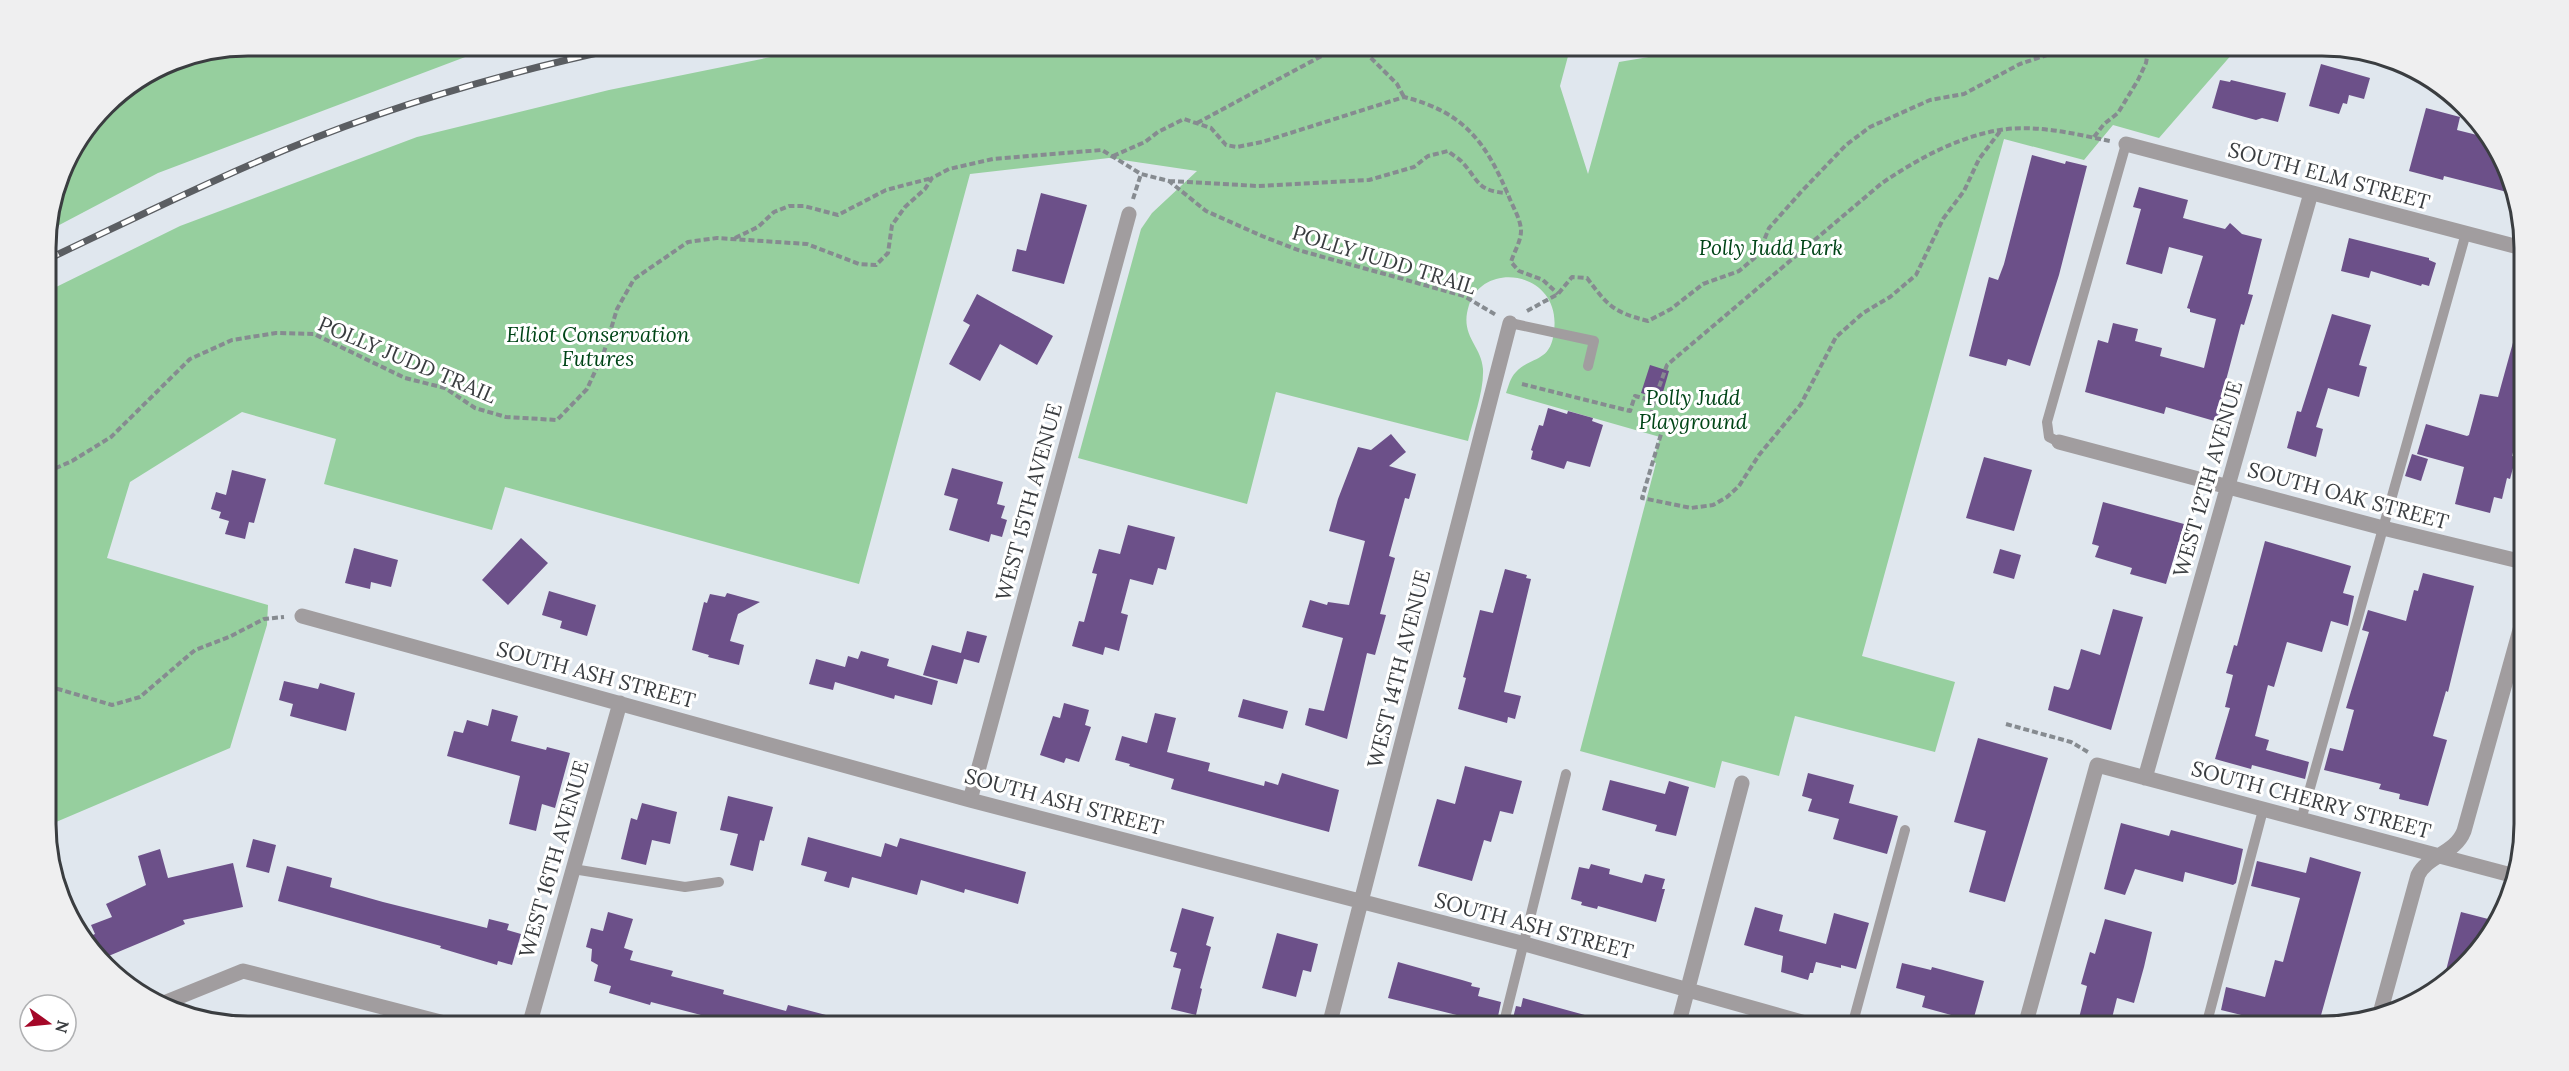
<svg xmlns="http://www.w3.org/2000/svg" width="2569" height="1071" font-family="Lora,serif">
  <style>
    .green { fill: #96cf9e }
    .building { fill: #6c5089 }
    .lines { fill: none; stroke-linecap: round; stroke-linejoin: round }
    .path { stroke: #868b90; stroke-width: 4; stroke-dasharray: 6 3; stroke-linecap: butt }
    .lane { stroke: #a19d9f; stroke-width: 10 }
    .street { stroke: #a19d9f; stroke-width: 15 }
    .rail-casing { stroke: #5b5e62; stroke-width: 7 }
    .rail { stroke: #fff; stroke-width: 4.5; stroke-dasharray: 14; stroke-linecap: butt }
    .labels { text-anchor: middle; stroke-width: 6; stroke-linejoin: round; paint-order: stroke }
    .street-label { font-size: 21px; fill: #3a3d40; stroke: #fff }
    .park-label { font-size: 21px; font-style: italic; fill: #004517; stroke: #fff }
    .rim { fill: none; stroke: #3a3d40; stroke-width: 3 }
  </style>
  <rect width="100%" height="100%" fill="#e0e7ee"/>
  <path class="green" d="M 248,45 L 497,45 L 158,173 L 46,232 L 66,158 L 114,95 L 170,60 Z
    M 830,45 L 1571,45 L 1560,86 L 1588,174 L 1619,62 L 1720,45 L 2240,45 L 2159,138 L 2113,125 L 2084,160 L 2004,139 L 1862,656 L 1955,682 L 1935,752 L 1795,716 L 1779,776 L 1722,761 L 1715,788 L 1580,751 L 1656,463 L 1653,462 L 1660,437 L 1506,393 C 1509,385 1510,378 1516,372 C 1531,356 1551,363 1554,331 C 1562,272 1484,259 1469,305 C 1459,336 1481,344 1483,369 C 1484,392 1473,419 1468,441 L 1276,392 L 1247,504 L 1078,458 L 1141,229 L 1152,213 L 1197,171 L 1109,158 L 970,174 L 859,584 L 505,487 L 492,530 L 324,484 L 336,439 L 242,412 L 130,482 L 107,558 L 268,605 L 267,625 L 230,748 L 49,825 L 46,292 L 180,226 L 417,137 L 609,90 Z"/>
  <path class="building" d="M 2321,64 L 2370,78 L 2364,99 L 2349,95 L 2347,104 L 2343,103 L 2339,114 L 2309,106 Z
    M 2220,80 L 2230,82 L 2231,80 L 2286,93 L 2278,122 L 2262,118 L 2256,120 L 2212,108 Z
    M 2426,108 L 2460,117 L 2457,130 L 2489,138 L 2508,170 L 2515,194 L 2444,176 L 2443,180 L 2409,171 Z
    M 2032,155 L 2065,164 L 2066,161 L 2087,166 L 2059,275 L 2030,366 L 2008,359 L 2006,366 L 1969,356 L 1989,277 L 1998,280 L 2004,264 Z
    M 2139,187 L 2188,200 L 2183,218 L 2225,229 L 2230,223 L 2242,234 L 2262,239 L 2248,294 L 2253,295 L 2244,325 L 2241,324 L 2225,384 L 2229,385 L 2218,422 L 2166,407 L 2164,414 L 2085,392 L 2098,340 L 2108,343 L 2113,323 L 2138,329 L 2135,341 L 2162,348 L 2160,356 L 2204,368 L 2216,319 L 2190,312 L 2190,309 L 2187,308 L 2203,256 L 2169,247 L 2162,274 L 2126,264 L 2141,209 L 2133,207 Z
    M 1041,193 L 1087,205 L 1064,284 L 1012,271 L 1017,249 L 1026,251 Z
    M 2349,238 L 2429,258 L 2429,260 L 2436,263 L 2429,286 L 2422,284 L 2421,286 L 2371,271 L 2369,278 L 2341,271 Z
    M 977,294 L 1053,336 L 1037,365 L 1000,344 L 980,381 L 949,364 L 970,325 L 963,321 Z
    M 2332,314 L 2371,325 L 2359,365 L 2367,367 L 2359,397 L 2328,388 L 2316,427 L 2323,429 L 2316,457 L 2287,448 L 2297,411 L 2301,412 Z
    M 2517,328 L 2523,328 L 2523,402 L 2518,421 L 2521,422 L 2512,456 L 2516,457 L 2510,479 L 2507,478 L 2502,499 L 2494,497 L 2490,513 L 2455,504 L 2464,467 L 2417,454 L 2426,424 L 2467,436 L 2469,435 L 2480,394 L 2498,397 Z
    M 1650,365 L 1669,371 L 1661,399 L 1641,393 Z
    M 1548,408 L 1567,414 L 1568,411 L 1593,418 L 1592,421 L 1603,425 L 1590,467 L 1567,461 L 1564,469 L 1531,459 L 1533,451 L 1531,450 L 1539,425 L 1543,426 Z
    M 1391,434 L 1406,452 L 1389,466 L 1416,474 L 1409,499 L 1405,498 L 1389,556 L 1395,558 L 1380,614 L 1386,615 L 1375,655 L 1367,653 L 1347,739 L 1305,725 L 1309,708 L 1324,711 L 1343,638 L 1302,627 L 1310,600 L 1327,605 L 1328,602 L 1349,605 L 1365,541 L 1329,531 L 1338,499 L 1358,447 L 1371,450 Z
    M 2412,454 L 2428,459 L 2421,481 L 2405,476 Z
    M 1984,457 L 2032,470 L 2014,531 L 1966,518 Z
    M 952,468 L 1003,482 L 997,504 L 1005,506 L 1001,518 L 1007,520 L 1002,537 L 991,534 L 989,542 L 949,530 L 958,499 L 944,495 Z
    M 232,470 L 266,479 L 254,523 L 249,522 L 245,539 L 225,534 L 229,521 L 219,518 L 221,512 L 211,509 L 216,492 L 226,495 Z
    M 2103,502 L 2184,524 L 2166,584 L 2130,574 L 2132,568 L 2095,557 L 2099,546 L 2092,544 Z
    M 1128,525 L 1175,537 L 1166,570 L 1158,568 L 1153,585 L 1130,579 L 1121,613 L 1128,615 L 1119,651 L 1105,647 L 1103,655 L 1072,646 L 1079,621 L 1084,622 L 1097,574 L 1092,573 L 1099,549 L 1120,554 Z
    M 521,538 L 548,563 L 508,605 L 482,580 Z
    M 2265,541 L 2351,566 L 2343,593 L 2354,596 L 2348,626 L 2331,621 L 2322,652 L 2287,642 L 2274,687 L 2268,685 L 2255,736 L 2269,740 L 2266,750 L 2309,762 L 2305,779 L 2252,765 L 2251,769 L 2215,759 L 2230,708 L 2225,707 L 2233,675 L 2226,673 L 2234,645 L 2237,646 Z
    M 354,548 L 398,560 L 391,587 L 371,582 L 370,589 L 345,583 Z
    M 2000,549 L 2021,555 L 2014,579 L 1993,573 Z
    M 1505,569 L 1527,575 L 1526,578 L 1531,579 L 1504,692 L 1521,696 L 1515,719 L 1508,717 L 1507,723 L 1458,709 L 1466,678 L 1463,677 L 1480,610 L 1493,613 Z
    M 2423,573 L 2474,586 L 2448,692 L 2446,691 L 2433,736 L 2447,740 L 2428,806 L 2399,799 L 2400,794 L 2379,789 L 2381,784 L 2324,770 L 2330,748 L 2343,751 L 2354,710 L 2346,708 L 2369,632 L 2362,630 L 2368,610 L 2406,621 L 2414,590 L 2418,591 Z
    M 549,591 L 596,605 L 587,636 L 560,628 L 562,621 L 542,615 Z
    M 727,593 L 760,602 L 738,614 L 730,641 L 744,645 L 739,665 L 708,657 L 709,655 L 692,650 L 704,602 L 707,603 L 710,594 L 725,597 Z
    M 2113,609 L 2143,617 L 2111,730 L 2048,710 L 2054,686 L 2068,690 L 2070,688 L 2081,649 L 2100,655 Z
    M 967,631 L 987,636 L 979,663 L 964,659 L 957,684 L 923,675 L 932,645 L 961,653 Z
    M 861,651 L 889,659 L 887,666 L 938,681 L 932,705 L 895,695 L 894,699 L 835,682 L 833,690 L 809,684 L 816,659 L 845,667 L 848,656 L 858,659 Z
    M 284,681 L 318,689 L 320,683 L 355,693 L 346,731 L 290,716 L 293,704 L 279,700 Z
    M 1243,699 L 1288,711 L 1283,729 L 1238,717 Z
    M 1064,703 L 1089,710 L 1085,725 L 1091,727 L 1079,762 L 1066,758 L 1064,763 L 1040,755 L 1053,716 L 1060,718 Z
    M 492,709 L 518,716 L 511,741 L 546,750 L 547,747 L 570,753 L 555,808 L 542,804 L 536,831 L 509,824 L 520,776 L 447,756 L 454,731 L 463,733 L 467,720 L 488,726 Z
    M 1155,713 L 1176,718 L 1167,752 L 1210,763 L 1208,771 L 1264,786 L 1265,781 L 1278,785 L 1282,773 L 1339,790 L 1329,832 L 1171,789 L 1174,779 L 1129,766 L 1130,764 L 1115,760 L 1122,736 L 1147,743 Z
    M 1978,738 L 2048,758 L 2005,902 L 1969,892 L 1986,831 L 1954,822 Z
    M 1465,766 L 1522,781 L 1513,814 L 1500,811 L 1491,842 L 1484,840 L 1472,881 L 1418,866 L 1437,799 L 1455,804 Z
    M 1808,773 L 1854,785 L 1849,803 L 1898,816 L 1887,854 L 1833,839 L 1839,819 L 1808,811 L 1812,799 L 1802,796 Z
    M 1610,780 L 1665,794 L 1669,781 L 1689,787 L 1676,836 L 1655,831 L 1657,825 L 1602,810 Z
    M 728,796 L 773,807 L 764,841 L 760,840 L 753,871 L 730,865 L 738,834 L 720,830 Z
    M 642,803 L 677,812 L 670,844 L 652,840 L 646,865 L 621,859 L 631,818 L 637,820 Z
    M 2121,823 L 2169,836 L 2171,830 L 2243,849 L 2236,883 L 2233,885 L 2185,872 L 2183,882 L 2135,869 L 2125,895 L 2104,889 Z
    M 808,837 L 881,857 L 885,843 L 897,847 L 900,838 L 1026,872 L 1018,904 L 965,889 L 964,893 L 921,880 L 917,895 L 852,877 L 849,888 L 824,881 L 827,872 L 801,865 Z
    M 253,839 L 276,845 L 269,873 L 246,867 Z
    M 160,849 L 168,878 L 233,863 L 243,907 L 183,920 L 185,924 L 99,960 L 95,957 L 86,938 L 95,934 L 91,925 L 112,917 L 106,904 L 146,885 L 138,856 Z
    M 2310,857 L 2361,872 L 2318,1026 L 2273,1026 L 2274,1023 L 2221,1010 L 2226,987 L 2265,997 L 2275,960 L 2283,962 L 2300,898 L 2251,886 L 2257,861 L 2306,873 Z
    M 1591,864 L 1610,869 L 1609,874 L 1642,883 L 1645,874 L 1665,879 L 1662,889 L 1665,889 L 1656,922 L 1598,906 L 1597,909 L 1581,905 L 1582,902 L 1571,899 L 1579,867 L 1589,869 Z
    M 287,866 L 332,878 L 330,887 L 383,902 L 487,928 L 489,919 L 509,924 L 507,930 L 521,934 L 512,965 L 498,961 L 497,965 L 440,948 L 441,946 L 278,901 Z
    M 1755,907 L 1783,915 L 1779,931 L 1826,944 L 1834,913 L 1869,923 L 1856,969 L 1841,965 L 1841,968 L 1816,962 L 1813,973 L 1810,973 L 1808,980 L 1781,972 L 1783,956 L 1744,945 Z
    M 1182,908 L 1214,917 L 1206,945 L 1211,947 L 1200,988 L 1202,989 L 1196,1015 L 1171,1009 L 1181,969 L 1173,967 L 1177,953 L 1170,951 Z
    M 608,912 L 633,919 L 624,948 L 633,951 L 630,960 L 673,971 L 671,976 L 724,990 L 723,994 L 786,1011 L 788,1005 L 845,1020 L 844,1026 L 729,1026 L 700,1018 L 701,1015 L 651,1002 L 650,1005 L 609,993 L 611,986 L 594,981 L 598,965 L 591,961 L 592,949 L 586,947 L 591,928 L 603,931 Z
    M 2461,912 L 2496,921 L 2482,946 L 2442,986 Z
    M 2105,919 L 2152,932 L 2144,967 L 2134,1003 L 2117,998 L 2110,1026 L 2077,1026 L 2087,986 L 2081,984 L 2090,952 L 2095,954 Z
    M 1277,933 L 1318,944 L 1311,972 L 1303,970 L 1296,997 L 1262,988 Z
    M 1398,962 L 1462,980 L 1472,983 L 1471,986 L 1480,988 L 1478,996 L 1501,1002 L 1496,1026 L 1480,1026 L 1481,1021 L 1388,998 Z
    M 1902,963 L 1931,970 L 1932,967 L 1984,981 L 1973,1021 L 1922,1007 L 1925,996 L 1896,988 Z
    M 1523,998 L 1603,1020 L 1603,1026 L 1511,1026 L 1516,1006 L 1521,1007 Z"/>
  <g class="lines">
    <path class="path" d="M 1348,45 L 1362,49 L 1397,84 L 1404,97
      M 1197,123 L 1342,45
      M 2094,137 L 2104,124 L 2118,113 L 2138,80 L 2146,63 L 2149,45
      M 1113,156 L 1145,142 L 1158,132 L 1184,119 L 1211,128 L 1226,145 L 1237,147 L 1262,142 L 1404,97 C 1464,112 1486,142 1509,197 C 1513,207 1521,220 1521,231 C 1521,241 1514,252 1511,262 L 1519,271 L 1543,280 L 1558,294
      M 1169,181 L 1258,186 L 1369,180 L 1414,167 L 1428,156 L 1448,151 C 1452,155 1459,158 1463,163 C 1479,181 1477,191 1507,193
      M 1133,199 L 1141,174 L 1169,181 L 1206,211 L 1262,236 L 1298,250 L 1464,296 L 1496,315
      M 735,238 L 758,227 L 774,212 L 789,206 L 804,206 L 838,215 L 886,190 L 932,178
      M 1527,311 L 1558,294 L 1572,277 L 1587,278 C 1608,306 1613,312 1648,321 L 1671,309 L 1703,284 L 1739,271 L 1758,255 L 1769,228 L 1801,192 L 1846,145 L 1870,127 L 1930,100 L 1964,94 L 2020,64 L 2077,45
      M 1522,384 L 1630,411 L 1635,396 L 1654,401 L 1667,365 L 1882,183 C 1918,159 1957,137 2000,130 C 2036,124 2075,134 2110,141
      M 1654,401 L 1650,420 L 1664,424 L 1642,498 L 1691,508 L 1713,505 L 1727,497 L 1739,486 L 1759,455 L 1801,404 L 1836,337 L 1863,313 L 1890,297 L 1916,275 L 1943,219 L 1964,191 L 1979,159 L 2001,130
      M 47,472 L 72,461 L 111,437 L 190,359 L 232,340 L 276,333 L 314,334 L 405,378 L 445,388 L 475,408 L 506,417 L 557,420 L 587,389 L 604,352 L 617,309 L 634,279 L 688,242 L 717,238 L 807,244 L 859,264 L 876,265 L 888,253 L 892,225 L 905,207 L 925,189 L 932,178 L 949,169 L 993,159 L 1102,150 L 1141,174
      M 48,686 L 112,705 L 140,697 L 195,650 L 229,637 L 264,619 L 284,617
      M 2006,724 L 2071,742 L 2088,752"/>
    <path class="lane" d="M 1510,323 L 1594,341 L 1588,366
      M 2059,442 L 2049,437 L 2047,422 L 2126,144
      M 2301,820 L 2466,233
      M 573,869 L 685,887 L 719,882
      M 1503,1026 L 1566,774
      M 1852,1026 L 1905,830
      M 2206,1026 L 2263,810"/>
    <path class="street" d="M 2126,144 L 2522,248
      M 2059,442 L 2383,528 L 2523,562
      M 302,616 L 970,800 L 1525,944 L 1816,1026
      M 2145,778 L 2311,193
      M 970,800 L 1129,214
      M 164,1003 L 243,971 L 456,1026
      M 2379,1017 L 2418,875 C 2428,855 2455,854 2464,831 L 2523,619
      M 529,1026 L 620,703
      M 1329,1026 L 1510,323
      M 1678,1026 L 1742,783
      M 2025,1026 L 2097,765 L 2515,876"/>
    <g class="rail-casing">
      <path id="rail" d="M 46,260 C 114,228 183,194 252,164 C 374,110 504,72 634,45"/>
    </g>
    <use href="#rail" class="rail"/>
  </g>
  <g class="labels">
    <g class="street-label">
      <text transform="translate(2329 176) rotate(15)" y="7">SOUTH ELM STREET</text>
      <text transform="translate(1384 260) rotate(17)" y="7">POLLY JUDD TRAIL</text>
      <text transform="translate(407 360) rotate(23)" y="7">POLLY JUDD TRAIL</text>
      <text transform="translate(2208 479) rotate(-74)" y="7">WEST 12TH AVENUE</text>
      <text transform="translate(2348 496) rotate(15)" y="7">SOUTH OAK STREET</text>
      <text transform="translate(1029 502) rotate(-75)" y="7">WEST 15TH AVENUE</text>
      <text transform="translate(1399 669) rotate(-76)" y="7">WEST 14TH AVENUE</text>
      <text transform="translate(596 675) rotate(15)" y="7">SOUTH ASH STREET</text>
      <text transform="translate(2311 800) rotate(15)" y="7">SOUTH CHERRY STREET</text>
      <text transform="translate(1064 802) rotate(15)" y="7">SOUTH ASH STREET</text>
      <text transform="translate(554 859) rotate(-74)" y="7">WEST 16TH AVENUE</text>
      <text transform="translate(1534 926) rotate(15)" y="7">SOUTH ASH STREET</text>
    </g>
    <g class="park-label">
      <text x="1771" y="255">Polly Judd Park</text>
      <text x="598" y="342">Elliot Conservation<tspan x="598" dy="24">Futures</tspan></text>
      <text x="1693" y="405">Polly Judd<tspan x="1693" dy="24">Playground</tspan></text>
    </g>
  </g>
  <path d="M0 0H2569V1071H0ZM248 56H2322A192 192 0 0 1 2514 248V824A192 192 0 0 1 2322 1016H248A192 192 0 0 1 56 824V248A192 192 0 0 1 248 56Z" fill="#efeff0" fill-rule="evenodd"/>
  <path class="rim" d="M248 56H2322A192 192 0 0 1 2514 248V824A192 192 0 0 1 2322 1016H248A192 192 0 0 1 56 824V248A192 192 0 0 1 248 56Z"/>
  <g transform="translate(48 1023) rotate(105)"><circle r="28" fill="#ffffff" stroke="#b0b1b3" stroke-width="1.5"/>
  <path d="M0-4.5L10 22L0 15L-10 22Z" fill="#a40728"/>
  <text y="-9" font-size="16" font-weight="bold" text-anchor="middle" fill="#3a3d40">N</text>
  </g>
</svg>
